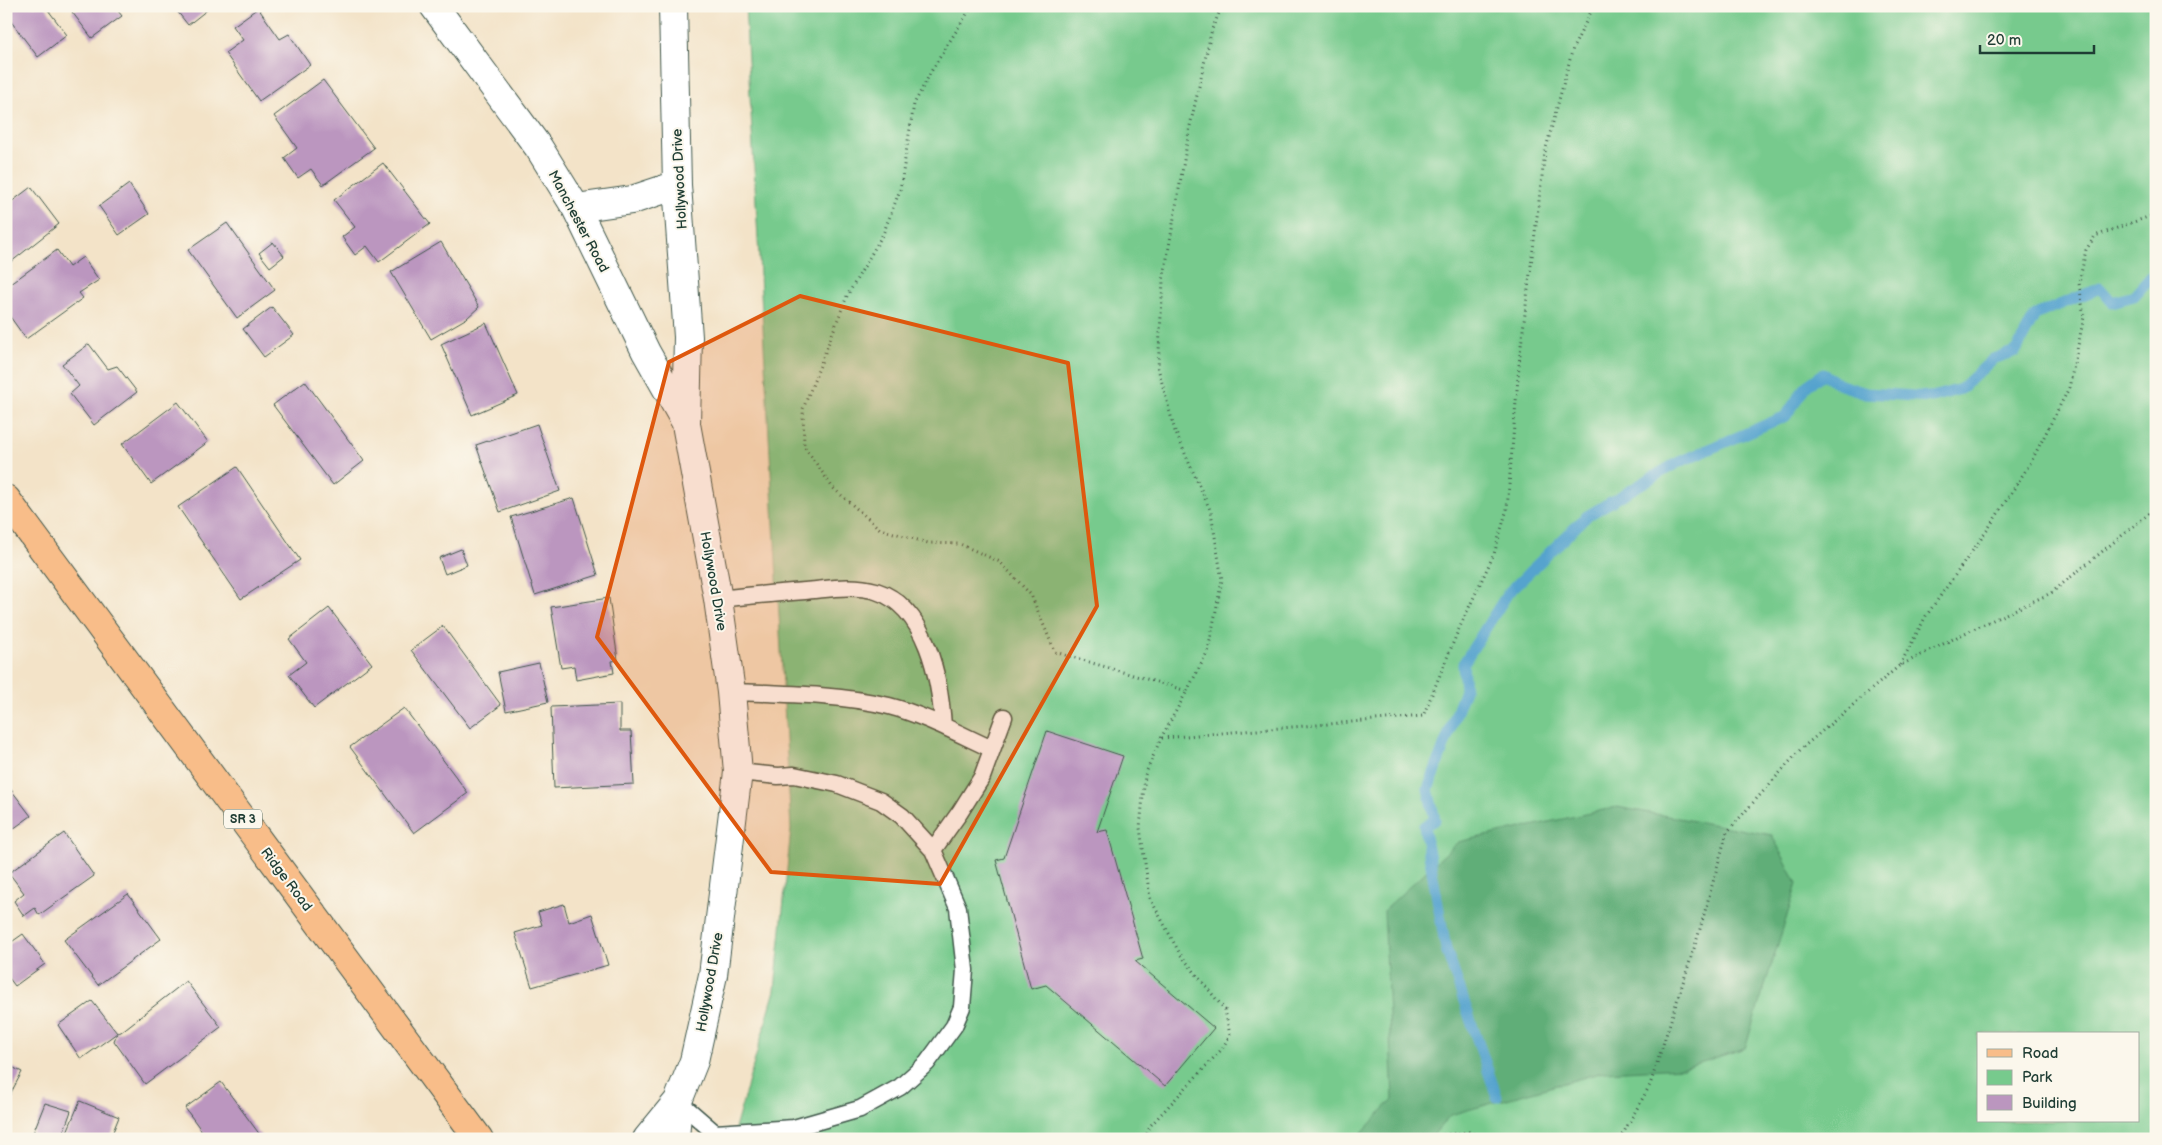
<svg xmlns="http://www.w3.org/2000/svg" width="2162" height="1145" font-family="'Balsamiq Sans',sans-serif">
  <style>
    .green { fill: #77ca8d; stroke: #4b8460; fill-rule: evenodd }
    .forest { fill: #61ae78; stroke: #407656 }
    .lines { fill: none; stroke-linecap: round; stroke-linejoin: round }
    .stream { stroke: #54a3ce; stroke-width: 11 }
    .building { fill: #bb96bf }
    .service-casing { stroke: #3f564a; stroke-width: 19 }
    .minor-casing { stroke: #3f564a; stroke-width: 30 }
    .primary-casing { stroke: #3f564a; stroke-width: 30 }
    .path { stroke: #3f564a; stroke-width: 3; stroke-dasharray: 1 4; stroke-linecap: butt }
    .service { stroke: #fff; stroke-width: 16 }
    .minor { stroke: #fff; stroke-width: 28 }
    .primary { stroke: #f8bd89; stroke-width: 28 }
    .marked { fill: #de580e; fill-opacity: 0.2; stroke: #de580e; stroke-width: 4; stroke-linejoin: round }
    .labels { text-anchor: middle; stroke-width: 4; stroke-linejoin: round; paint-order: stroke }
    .shield { fill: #fbf7ec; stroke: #61756b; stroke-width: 1 }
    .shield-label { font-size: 12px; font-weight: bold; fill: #1f3d34 }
    .street-label { font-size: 14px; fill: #1f3d34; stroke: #fbf7ec }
  </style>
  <rect width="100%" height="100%" fill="#fbf7ec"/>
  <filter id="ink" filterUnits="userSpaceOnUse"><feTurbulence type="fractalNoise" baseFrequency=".02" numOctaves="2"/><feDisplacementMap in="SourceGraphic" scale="10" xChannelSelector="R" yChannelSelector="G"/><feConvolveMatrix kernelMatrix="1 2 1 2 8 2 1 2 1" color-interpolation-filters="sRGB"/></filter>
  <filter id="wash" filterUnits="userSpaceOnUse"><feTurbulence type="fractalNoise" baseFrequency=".0096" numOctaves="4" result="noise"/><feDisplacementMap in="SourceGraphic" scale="20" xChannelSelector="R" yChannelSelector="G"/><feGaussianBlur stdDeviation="1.12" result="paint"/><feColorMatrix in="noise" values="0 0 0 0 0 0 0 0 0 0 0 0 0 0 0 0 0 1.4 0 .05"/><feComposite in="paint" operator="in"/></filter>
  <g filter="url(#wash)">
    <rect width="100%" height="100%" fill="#f3e3c8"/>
    <path class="green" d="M 745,6 L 2156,6 L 2156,1139 L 732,1139 L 775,990 L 791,829 ZM 1978,1034 L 2138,1034 L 2138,1121 L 1978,1121 Z"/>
    <path class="forest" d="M 1617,807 L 1772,835 L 1797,884 L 1745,1048 L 1684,1068 L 1603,1072 L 1450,1115 L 1430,1139 L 1356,1139 L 1393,1099 L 1384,910 L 1458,842 Z"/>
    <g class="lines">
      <path class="stream" d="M 1497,1097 L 1446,949 L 1424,826 L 1435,820 L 1428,789 L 1465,690 L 1463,664 L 1508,593 L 1587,516 L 1675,464 L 1786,416 L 1805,387 L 1823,374 L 1841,385 L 1866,393 L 1932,397 L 1961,389 L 1993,359 L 2016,351 L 2035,315 L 2100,288 L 2112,302 L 2134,296 L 2156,271"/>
    </g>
    <g id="blocks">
      <path class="building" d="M 6,6 L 45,6 L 67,35 L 38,57 L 6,15 Z
        M 80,6 L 114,6 L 122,16 L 92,38 L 72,12 Z
        M 173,6 L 212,6 L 188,25 Z
        M 258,8 L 280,39 L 289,34 L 310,65 L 259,101 L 225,53 L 243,40 L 233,26 Z
        M 323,80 L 374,148 L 323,185 L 311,169 L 298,178 L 284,158 L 297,148 L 274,116 Z
        M 383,163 L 430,224 L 379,262 L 367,246 L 355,255 L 342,237 L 355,227 L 334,200 Z
        M 129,184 L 149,214 L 119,235 L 99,206 Z
        M 31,187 L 59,224 L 6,266 L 6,206 Z
        M 227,223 L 275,290 L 237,318 L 188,250 Z
        M 273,242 L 284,256 L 270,267 L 259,253 Z
        M 441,242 L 479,307 L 467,318 L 431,339 L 391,272 Z
        M 57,250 L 69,267 L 83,257 L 99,280 L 79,293 L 83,298 L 26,339 L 6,311 L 6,287 Z
        M 272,307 L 294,335 L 264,357 L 243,329 Z
        M 486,323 L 518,395 L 472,415 L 441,344 Z
        M 89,344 L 108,369 L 117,366 L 137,392 L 94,425 L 70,394 L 79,386 L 62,364 Z
        M 305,381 L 364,461 L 333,485 L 273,405 Z
        M 178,402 L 208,442 L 151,484 L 122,444 Z
        M 537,424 L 560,491 L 500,512 L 476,445 Z
        M 237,467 L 300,560 L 241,599 L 178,507 Z
        M 574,498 L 598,575 L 535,595 L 511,517 Z
        M 461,549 L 467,565 L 445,574 L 439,558 Z
        M 609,598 L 618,660 L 612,661 L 614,673 L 576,680 L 574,666 L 561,668 L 551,607 Z
        M 329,608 L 372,664 L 314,708 L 289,675 L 306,662 L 289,639 Z
        M 443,626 L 501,705 L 470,728 L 411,650 Z
        M 539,663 L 548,702 L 506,711 L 498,672 Z
        M 620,704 L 620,731 L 631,731 L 634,784 L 554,788 L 551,707 Z
        M 404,708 L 468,793 L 414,833 L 350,747 Z
        M 1047,731 L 1123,756 L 1097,832 L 1107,830 L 1143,959 L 1135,961 L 1214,1028 L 1165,1086 L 1046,985 L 1031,989 L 996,860 L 1004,858 Z
        M 6,783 L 31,816 L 6,834 Z
        M 64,833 L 94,876 L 39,915 L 35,908 L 24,916 L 14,901 L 24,893 L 9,873 Z
        M 128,894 L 161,939 L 98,985 L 64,940 Z
        M 564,904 L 569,922 L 592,914 L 608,965 L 532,987 L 515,933 L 542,925 L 538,912 Z
        M 23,934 L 45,964 L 15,986 L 6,974 L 6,946 Z
        M 186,981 L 221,1027 L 145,1084 L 114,1041 L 117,1033 L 81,1059 L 58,1025 L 92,1001 L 117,1033 L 121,1032 Z
        M 6,1064 L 22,1072 L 6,1102 Z
        M 221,1082 L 263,1139 L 205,1139 L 207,1138 L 185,1108 Z
        M 80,1101 L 119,1117 L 110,1139 L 64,1139 Z
        M 45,1103 L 71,1111 L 61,1139 L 31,1138 Z"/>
    </g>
  </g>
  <g filter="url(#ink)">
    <use href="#blocks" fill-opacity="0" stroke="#3f564a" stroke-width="1"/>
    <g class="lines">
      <g class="service-casing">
        <path id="service" d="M 718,599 C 747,596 776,593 805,591 C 828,589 853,584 876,591 C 927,607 940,680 943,726
          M 731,692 C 783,694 838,694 889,706 C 924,715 959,734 992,749
          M 933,850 L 960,812 L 982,777 L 1004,717
          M 678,1101 L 715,1133 L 794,1128 L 860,1109 L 900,1087 L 927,1063 L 954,1026 L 962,1007 L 965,970 L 958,908 L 933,850 L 902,816 L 881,801 L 837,784 L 794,775 L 778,776 L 738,772"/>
      </g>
      <g class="minor-casing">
        <path id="minor" d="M 434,6 L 539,148 L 576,208 L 646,352 L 686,423
          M 576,208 L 632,200 L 677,185
          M 647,1139 L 678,1101 L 694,1061 L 713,975 L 738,772 L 731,692 L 718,599 L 686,424 L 688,337 L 677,185 L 673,6
          M 675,1139 L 678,1101"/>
      </g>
      <g class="primary-casing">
        <path id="primary" d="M 6,499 L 479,1139"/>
      </g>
      <path class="path" d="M 972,6 L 933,68 L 914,104 L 900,190 L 883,234 L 847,296 L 803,409 L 804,446 L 833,488 L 880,529 L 928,543 L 960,544 L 1000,562 L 1031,595 L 1055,652 L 1187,691 L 1161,738 L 1145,775 L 1140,828 L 1150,898 L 1180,954 L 1225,1010 L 1230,1035 L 1222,1049 L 1150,1126 L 1145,1139
        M 1900,665 L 1926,616 L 1988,529 L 2031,462 L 2069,388 L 2084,317 L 2079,283 L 2086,250 L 2095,236 L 2156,214
        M 1187,691 L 1208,651 L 1222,580 L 1211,512 L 1175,431 L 1158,368 L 1163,281 L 1190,126 L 1212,29 L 1222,6
        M 1162,738 L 1423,716 L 1458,631 L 1494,554 L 1507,509 L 1520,354 L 1545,152 L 1573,48 L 1594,6
        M 1440,1139 L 1444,1135 L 1469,1132 L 1488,1139
        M 1620,1139 L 1650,1085 L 1698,936 L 1727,832 L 1801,749 L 1899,666 L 1967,632 L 2051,593 L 2156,508"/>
      <use href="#service" class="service"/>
      <use href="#minor" class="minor"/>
      <use href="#primary" class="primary"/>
    </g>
  </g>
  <path class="marked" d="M 800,296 L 1068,363 L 1097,606 L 940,884 L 771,872 L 597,637 L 669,362 Z"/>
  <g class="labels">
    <rect class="shield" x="224" y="809.5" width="38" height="19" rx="4"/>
    <g class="shield-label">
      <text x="243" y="823">SR 3</text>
    </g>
    <g class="street-label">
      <text transform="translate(679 179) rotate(-93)" y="5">Hollywood Drive</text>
      <text transform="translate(579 221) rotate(62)" y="5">Manchester Road</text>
      <text transform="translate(714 581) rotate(80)" y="5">Hollywood Drive</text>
      <text transform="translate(287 879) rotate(53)" y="5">Ridge Road</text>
      <text transform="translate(709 982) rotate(-80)" y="5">Hollywood Drive</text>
    </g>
  </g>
  <rect width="2162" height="1145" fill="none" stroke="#fbf7ec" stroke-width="25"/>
  <rect x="1977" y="1032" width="162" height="90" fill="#fbf7ec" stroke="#a3ada2"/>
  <rect x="1987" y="1049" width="25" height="8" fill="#f8bd89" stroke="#a3ada2"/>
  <text x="2022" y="1058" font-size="15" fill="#1f3d34">Road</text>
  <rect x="1987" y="1070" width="25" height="15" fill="#77ca8d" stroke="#a3ada2"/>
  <text x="2022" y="1082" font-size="15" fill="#1f3d34">Park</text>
  <rect x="1987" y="1095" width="25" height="15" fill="#bb96bf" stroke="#a3ada2"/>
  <text x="2022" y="1108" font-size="15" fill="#1f3d34">Building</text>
  <path d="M1980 45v8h114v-8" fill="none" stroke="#1f3d34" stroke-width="2.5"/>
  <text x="1987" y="45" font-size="15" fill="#1f3d34" stroke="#fbf7ec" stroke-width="4" paint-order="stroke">20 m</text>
</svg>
